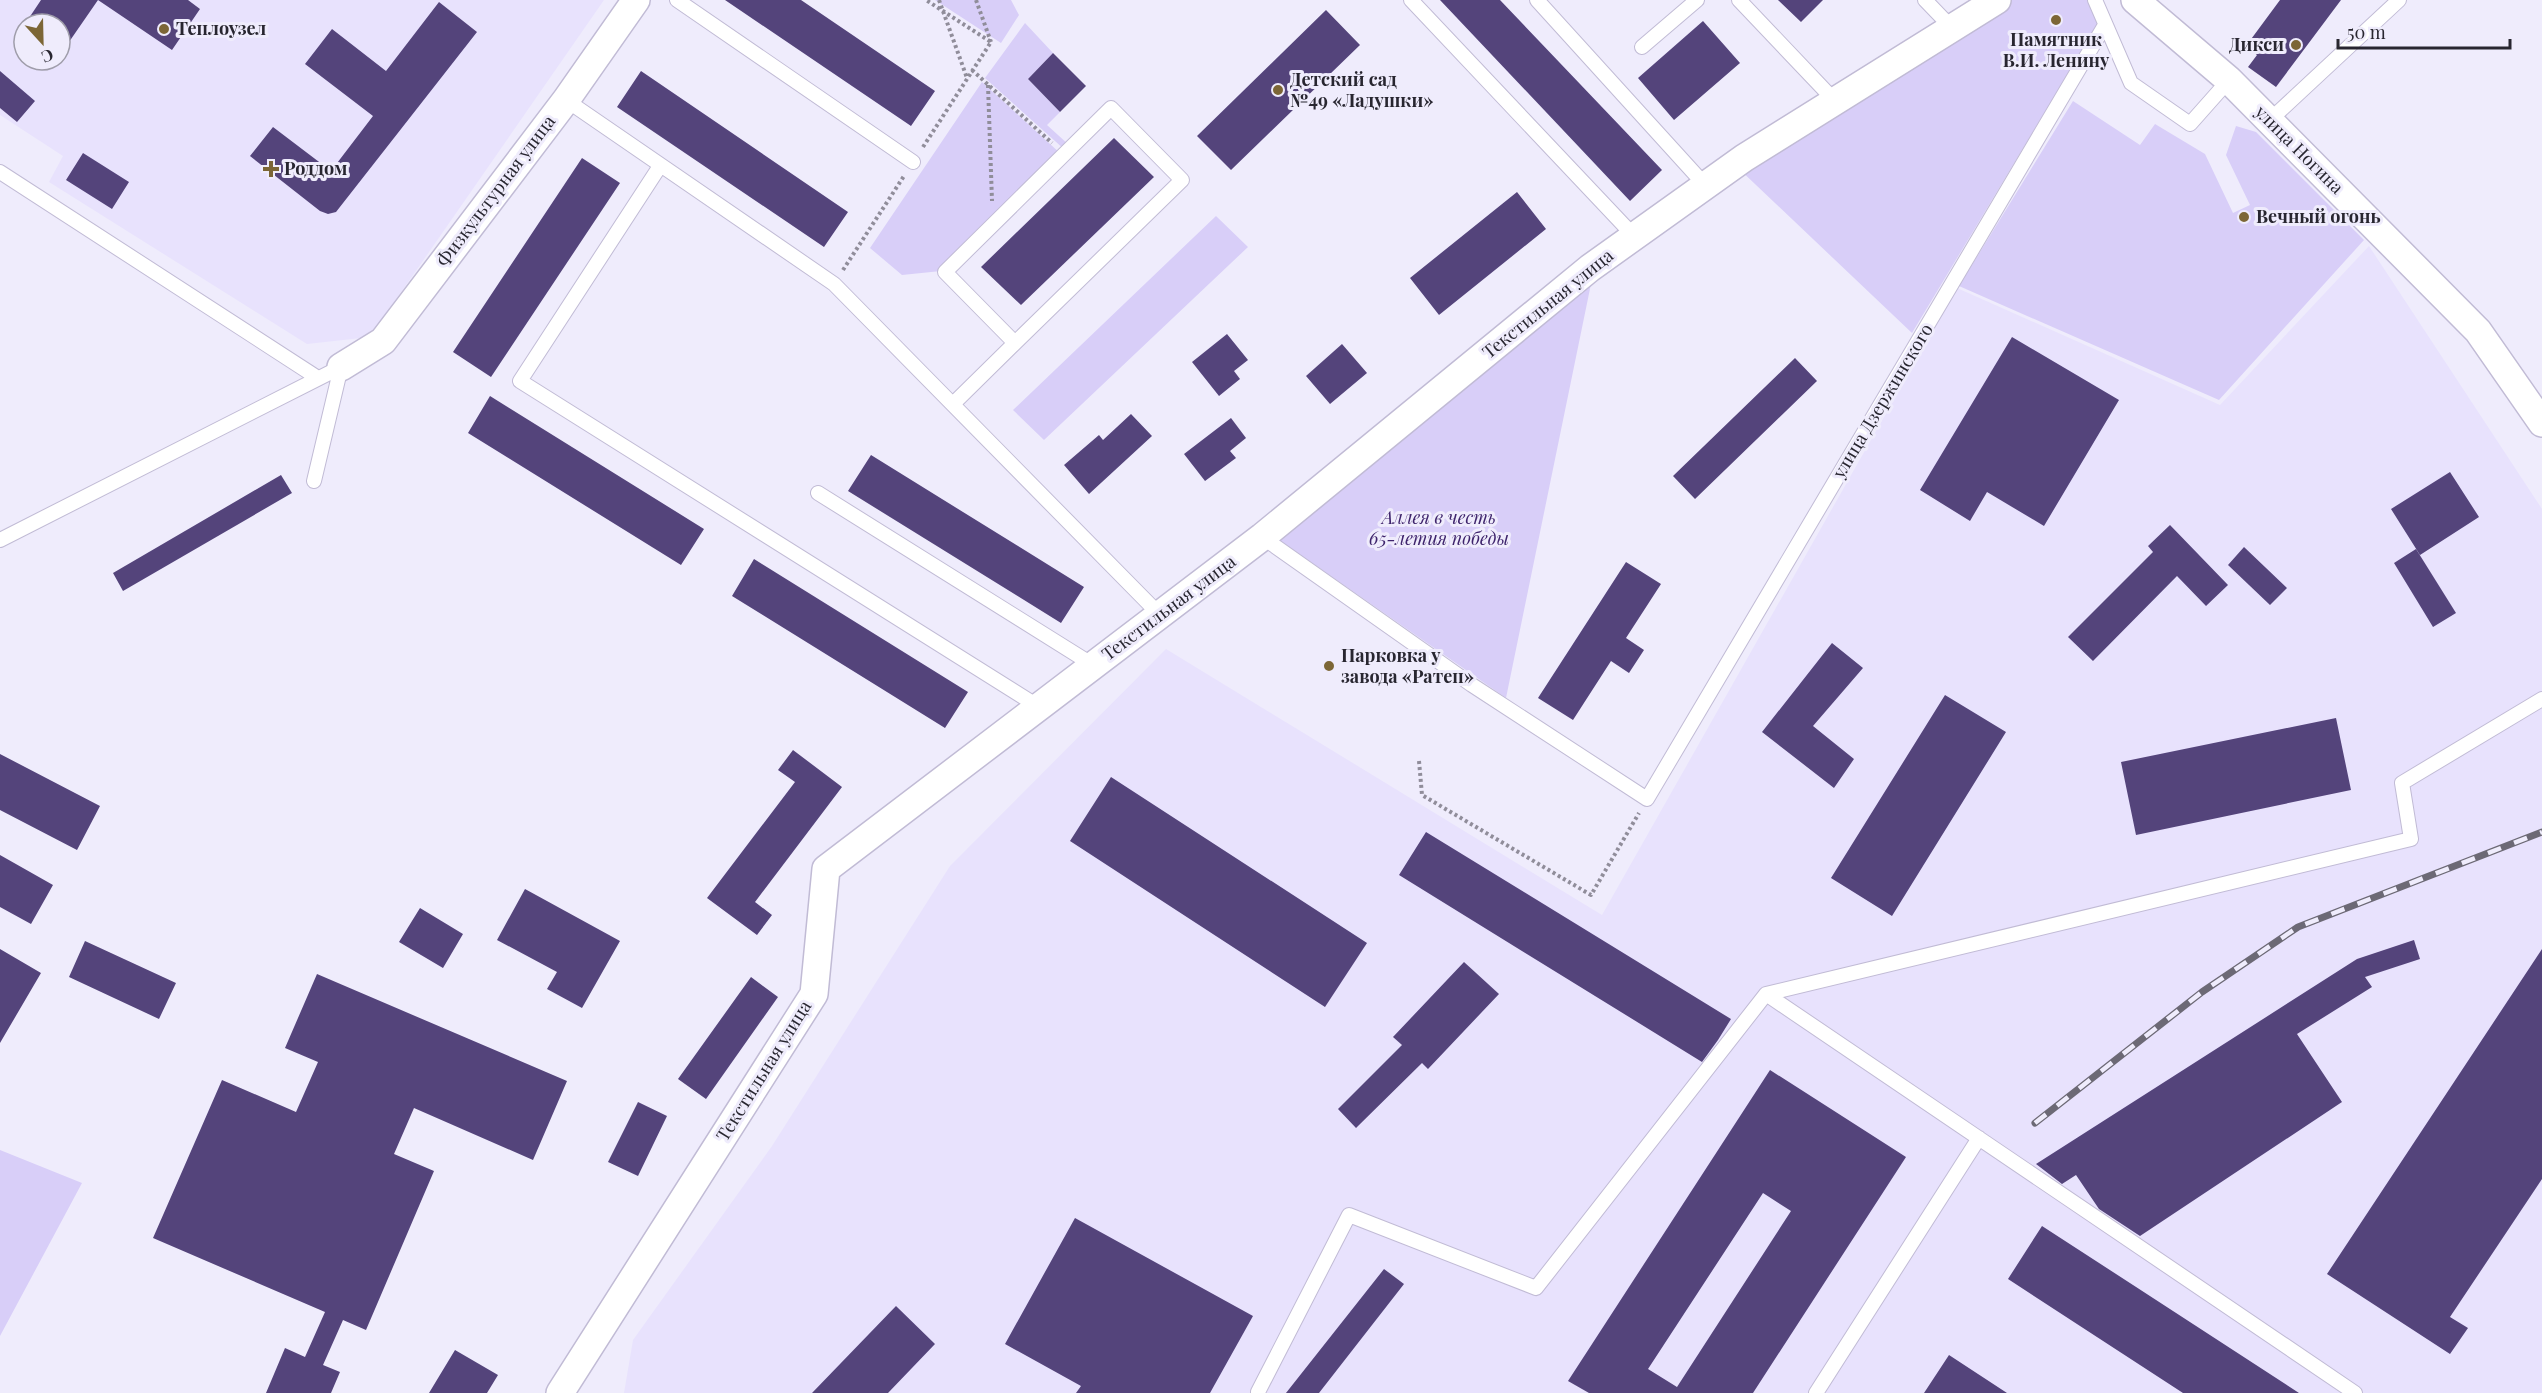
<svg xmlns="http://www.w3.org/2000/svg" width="2542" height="1393" font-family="'Playfair Display',serif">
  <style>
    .built { fill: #e8e2fd; fill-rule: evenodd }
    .green { fill: #d8cef8 }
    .building { fill: #54447b; fill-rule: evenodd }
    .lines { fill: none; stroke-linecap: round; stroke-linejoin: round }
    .lane-casing { stroke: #c1bbd5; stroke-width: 16 }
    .street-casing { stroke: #c1bbd5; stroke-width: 30 }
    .path { stroke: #908d9a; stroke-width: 4; stroke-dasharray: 3 3; stroke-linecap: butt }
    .lane { stroke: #fff; stroke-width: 14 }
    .street { stroke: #fff; stroke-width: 27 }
    .rail-casing { stroke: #6c6975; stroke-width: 7 }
    .rail { stroke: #efecfc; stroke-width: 4.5; stroke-dasharray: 14; stroke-linecap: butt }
    .poi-dot { fill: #7c6636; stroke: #efecfc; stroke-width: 2 }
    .labels { text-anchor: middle; stroke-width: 6; stroke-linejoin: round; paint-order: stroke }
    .poi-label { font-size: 18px; font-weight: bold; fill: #282630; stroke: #efecfc; text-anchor: start }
    .street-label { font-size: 18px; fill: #282630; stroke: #efecfc }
    .park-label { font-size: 18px; font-style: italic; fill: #3e246c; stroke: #efecfc }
  </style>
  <rect width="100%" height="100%" fill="#efecfc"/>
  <path class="built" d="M 0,0 L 604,0 L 370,337 L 307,344 L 49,182 L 63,156 L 0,115 ZM 24,24 L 60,24 L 60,60 L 24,60 Z
    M 2369,246 L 2542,509 L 2542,1393 L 624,1393 L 633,1340 L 772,1146 L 950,866 L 1166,649 L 1602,915 L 1957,288 L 2220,405 Z"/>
  <path class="green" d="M 935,0 L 1011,0 L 1019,15 L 1001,43 Z
    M 2005,0 L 2095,0 L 2099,22 L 1912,333 L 1736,166 Z
    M 1025,23 L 1053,53 L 1028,79 L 1060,112 L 1047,125 L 1069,145 L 1065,150 L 985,78 Z
    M 982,82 L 1061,154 L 941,271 L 902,275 L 870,248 Z
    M 2073,101 L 2140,145 L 2155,124 L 2205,154 L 2233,213 L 2250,205 L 2226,155 L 2236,126 L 2256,132 L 2364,240 L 2219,400 L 1959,286 Z
    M 1216,216 L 1248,247 L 1044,440 L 1013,410 Z
    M 1592,279 L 1506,698 L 1272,535 Z
    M 0,1150 L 82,1183 L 0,1336 Z"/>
  <path class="building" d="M 41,0 L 98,0 L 60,55 L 60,24 L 25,24 Z
    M 98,0 L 188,0 L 200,9 L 172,50 Z
    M 725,0 L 801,0 L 935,91 L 911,126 Z
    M 1440,0 L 1500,0 L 1662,170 L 1630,201 Z
    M 1778,0 L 1823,0 L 1801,22 Z
    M 2280,0 L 2341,0 L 2276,87 L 2248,67 L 2257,55 L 2246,46 Z
    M 439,2 L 477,32 L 336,212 L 328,214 L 320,211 L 250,156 L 273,127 L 331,171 L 373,116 L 305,64 L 332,29 L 386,71 Z
    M 1326,10 L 1360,45 L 1231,170 L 1197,136 Z
    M 1703,21 L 1740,63 L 1674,120 L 1638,78 Z
    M 1053,53 L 1086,86 L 1060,112 L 1028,79 Z
    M 0,71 L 35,101 L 17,122 L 0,108 Z
    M 641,71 L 848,212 L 824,247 L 617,107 Z
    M 1114,138 L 1154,177 L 1021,305 L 981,267 Z
    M 83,153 L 129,182 L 112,209 L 66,180 Z
    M 582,158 L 620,183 L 491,377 L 453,352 Z
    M 1517,192 L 1546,229 L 1439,315 L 1410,278 Z
    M 1227,334 L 1248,360 L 1234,371 L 1240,379 L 1219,396 L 1192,362 Z
    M 2012,337 L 2119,400 L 2044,526 L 1987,492 L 1970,521 L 1920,490 Z
    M 1342,344 L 1367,373 L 1330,404 L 1306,376 Z
    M 1795,358 L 1817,381 L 1695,499 L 1673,476 Z
    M 490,396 L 704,529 L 681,565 L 468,433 Z
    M 1131,414 L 1152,436 L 1089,494 L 1064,465 L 1099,435 L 1103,440 Z
    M 1231,418 L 1246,438 L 1230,451 L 1236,458 L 1205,481 L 1184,454 Z
    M 871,455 L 1084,587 L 1061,623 L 848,491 Z
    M 2450,472 L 2479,517 L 2420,555 L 2391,509 Z
    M 281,475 L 292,493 L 123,591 L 113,573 Z
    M 2170,525 L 2228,585 L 2206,606 L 2177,576 L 2093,661 L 2068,637 L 2153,552 L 2148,546 Z
    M 2244,547 L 2287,588 L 2270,605 L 2228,565 Z
    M 2416,549 L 2456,613 L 2433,627 L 2394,563 Z
    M 754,559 L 968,692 L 945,728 L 732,596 Z
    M 1626,562 L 1661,584 L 1626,638 L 1644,650 L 1629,673 L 1611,661 L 1573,720 L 1538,698 Z
    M 1832,643 L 1863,668 L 1813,726 L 1854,759 L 1834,788 L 1762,732 Z
    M 1945,695 L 2006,732 L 1892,916 L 1831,878 Z
    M 2336,718 L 2351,790 L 2136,835 L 2121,762 Z
    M 793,750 L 842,787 L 755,902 L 772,915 L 757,935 L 707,898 L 795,782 L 778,770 Z
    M 0,754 L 100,806 L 77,850 L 0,810 Z
    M 1111,777 L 1367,943 L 1325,1007 L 1070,841 Z
    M 1426,832 L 1731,1019 L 1718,1040 L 1702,1062 L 1399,875 Z
    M 0,855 L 53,885 L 31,924 L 0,907 Z
    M 525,889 L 620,941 L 582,1008 L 547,989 L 557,972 L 497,940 Z
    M 420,908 L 463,934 L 443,968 L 399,942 Z
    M 2414,940 L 2420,959 L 2365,977 L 2372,987 L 2297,1034 L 2342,1102 L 2140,1236 L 2099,1209 L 2076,1175 L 2062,1184 L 2036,1164 L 2357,959 Z
    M 85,941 L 176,983 L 159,1019 L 69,977 Z
    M 0,949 L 41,973 L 0,1043 Z
    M 2542,949 L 2542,1179 L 2450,1317 L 2468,1328 L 2450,1354 L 2327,1274 Z
    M 1464,962 L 1499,994 L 1428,1069 L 1422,1063 L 1356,1128 L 1338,1109 L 1402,1045 L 1393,1037 Z
    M 317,974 L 567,1081 L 533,1160 L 414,1108 L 394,1154 L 434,1171 L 366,1330 L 343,1320 L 323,1365 L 340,1372 L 331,1393 L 266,1393 L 285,1348 L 305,1357 L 325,1312 L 153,1238 L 222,1080 L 296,1112 L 318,1062 L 285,1048 Z
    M 751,977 L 778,997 L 706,1099 L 678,1079 Z
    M 1770,1070 L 1906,1157 L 1753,1393 L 1589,1393 L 1568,1381 ZM 1763,1193 L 1791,1211 L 1677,1387 L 1648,1369 Z
    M 638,1102 L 667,1116 L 638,1176 L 608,1162 Z
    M 1075,1218 L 1253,1316 L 1210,1393 L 1076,1393 L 1081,1386 L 1005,1344 Z
    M 2042,1226 L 2133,1285 L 2299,1393 L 2183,1393 L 2008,1279 Z
    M 1384,1269 L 1404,1284 L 1319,1393 L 1286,1393 Z
    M 896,1306 L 935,1344 L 888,1393 L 812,1393 Z
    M 455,1350 L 498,1375 L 487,1393 L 429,1393 Z
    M 1949,1355 L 2007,1393 L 1924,1393 Z"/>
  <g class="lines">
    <g class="lane-casing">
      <path id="lane" d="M 677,0 L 913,162
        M 1411,0 L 1634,236
        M 1537,0 L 1705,185
        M 1739,0 L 1835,101
        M 1925,0 L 1952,28
        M 2095,0 L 2131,83 L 2190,124 L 2229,80
        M 1642,47 L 1697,0
        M 566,100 L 834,284 L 1160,615
        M 1111,108 L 1182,180 L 1015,343 L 945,272 Z
        M 2270,120 L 2399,0
        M 660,166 L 520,381 L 1039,707
        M 0,172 L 318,378
        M 953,404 L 1015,343
        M 314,481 L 341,367
        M 818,493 L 1093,665
        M 1262,537 L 1472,685 L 1647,799 L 2105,25
        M 0,540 L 341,367
        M 1258,1392 L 1349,1215 L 1536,1288 L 1766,994
        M 1816,1393 L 1979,1138
        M 2355,1393 L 1766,994 L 2411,839 L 2402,783 L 2542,699"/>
    </g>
    <g class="street-casing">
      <path id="street" d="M 2135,0 L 2229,80 L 2478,331 L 2542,423
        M 341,367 L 383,341 L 566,100 L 636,0
        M 560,1393 L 814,994 L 826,869 L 1262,537 L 1590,268 L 1744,158 L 1997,0"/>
    </g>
    <path class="path" d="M 939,0 L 967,78
      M 976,0 L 991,42
      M 972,70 L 1052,143
      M 988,85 L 992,201
      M 923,147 L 991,42 L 926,0
      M 843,270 L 904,176
      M 1419,761 L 1422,795 L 1591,895 L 1639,813"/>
    <use href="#lane" class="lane"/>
    <use href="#street" class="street"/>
    <g class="rail-casing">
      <path id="rail" d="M 2035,1123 L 2202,992 L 2298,927 L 2542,832"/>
    </g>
    <use href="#rail" class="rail"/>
  </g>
  <g class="poi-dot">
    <circle cx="2056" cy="20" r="6"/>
    <circle cx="164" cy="29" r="6"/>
    <circle cx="2296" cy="45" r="6"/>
    <circle cx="1278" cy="90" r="6"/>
    <path d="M268 160h6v6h6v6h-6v6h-6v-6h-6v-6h6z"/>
    <circle cx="2244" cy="217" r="6"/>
    <circle cx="1329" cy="666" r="6"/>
  </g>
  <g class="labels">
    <g class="poi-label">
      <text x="176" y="35">Теплоузел</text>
      <text x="2056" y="46" text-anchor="middle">Памятник<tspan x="2056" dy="21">В.И. Ленину</tspan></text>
      <text x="2284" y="51" text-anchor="end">Дикси</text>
      <text x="1290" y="86">Детский сад<tspan x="1290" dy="21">№49 «Ладушки»</tspan></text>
      <text x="284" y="175">Роддом</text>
      <text x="2256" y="223">Вечный огонь</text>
      <text x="1341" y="662">Парковка у<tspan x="1341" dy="21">завода «Ратеп»</tspan></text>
    </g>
    <g class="street-label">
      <text transform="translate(2299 150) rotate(45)" y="6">улица Ногина</text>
      <text transform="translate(496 191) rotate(-53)" y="6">Физкультурная улица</text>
      <text transform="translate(1548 304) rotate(-39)" y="6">Текстильная улица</text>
      <text transform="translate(1883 401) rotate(-59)" y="6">улица Дзержинского</text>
      <text transform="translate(1169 608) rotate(-37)" y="6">Текстильная улица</text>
      <text transform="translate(764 1071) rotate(-58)" y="6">Текстильная улица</text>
    </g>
    <g class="park-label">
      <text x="1439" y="524">Аллея в честь<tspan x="1439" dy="21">65-летия победы</tspan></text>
    </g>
  </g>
  <g transform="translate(42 42) rotate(158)"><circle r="28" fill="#efecfc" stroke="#9f9daa" stroke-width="1.5"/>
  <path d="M0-4.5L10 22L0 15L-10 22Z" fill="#7c6636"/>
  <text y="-9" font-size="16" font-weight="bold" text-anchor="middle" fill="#282630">С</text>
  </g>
  <path d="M2338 39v9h172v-9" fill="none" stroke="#282630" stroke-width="3"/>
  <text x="2347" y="39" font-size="18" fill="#282630" stroke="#efecfc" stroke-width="4.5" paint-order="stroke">50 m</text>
</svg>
